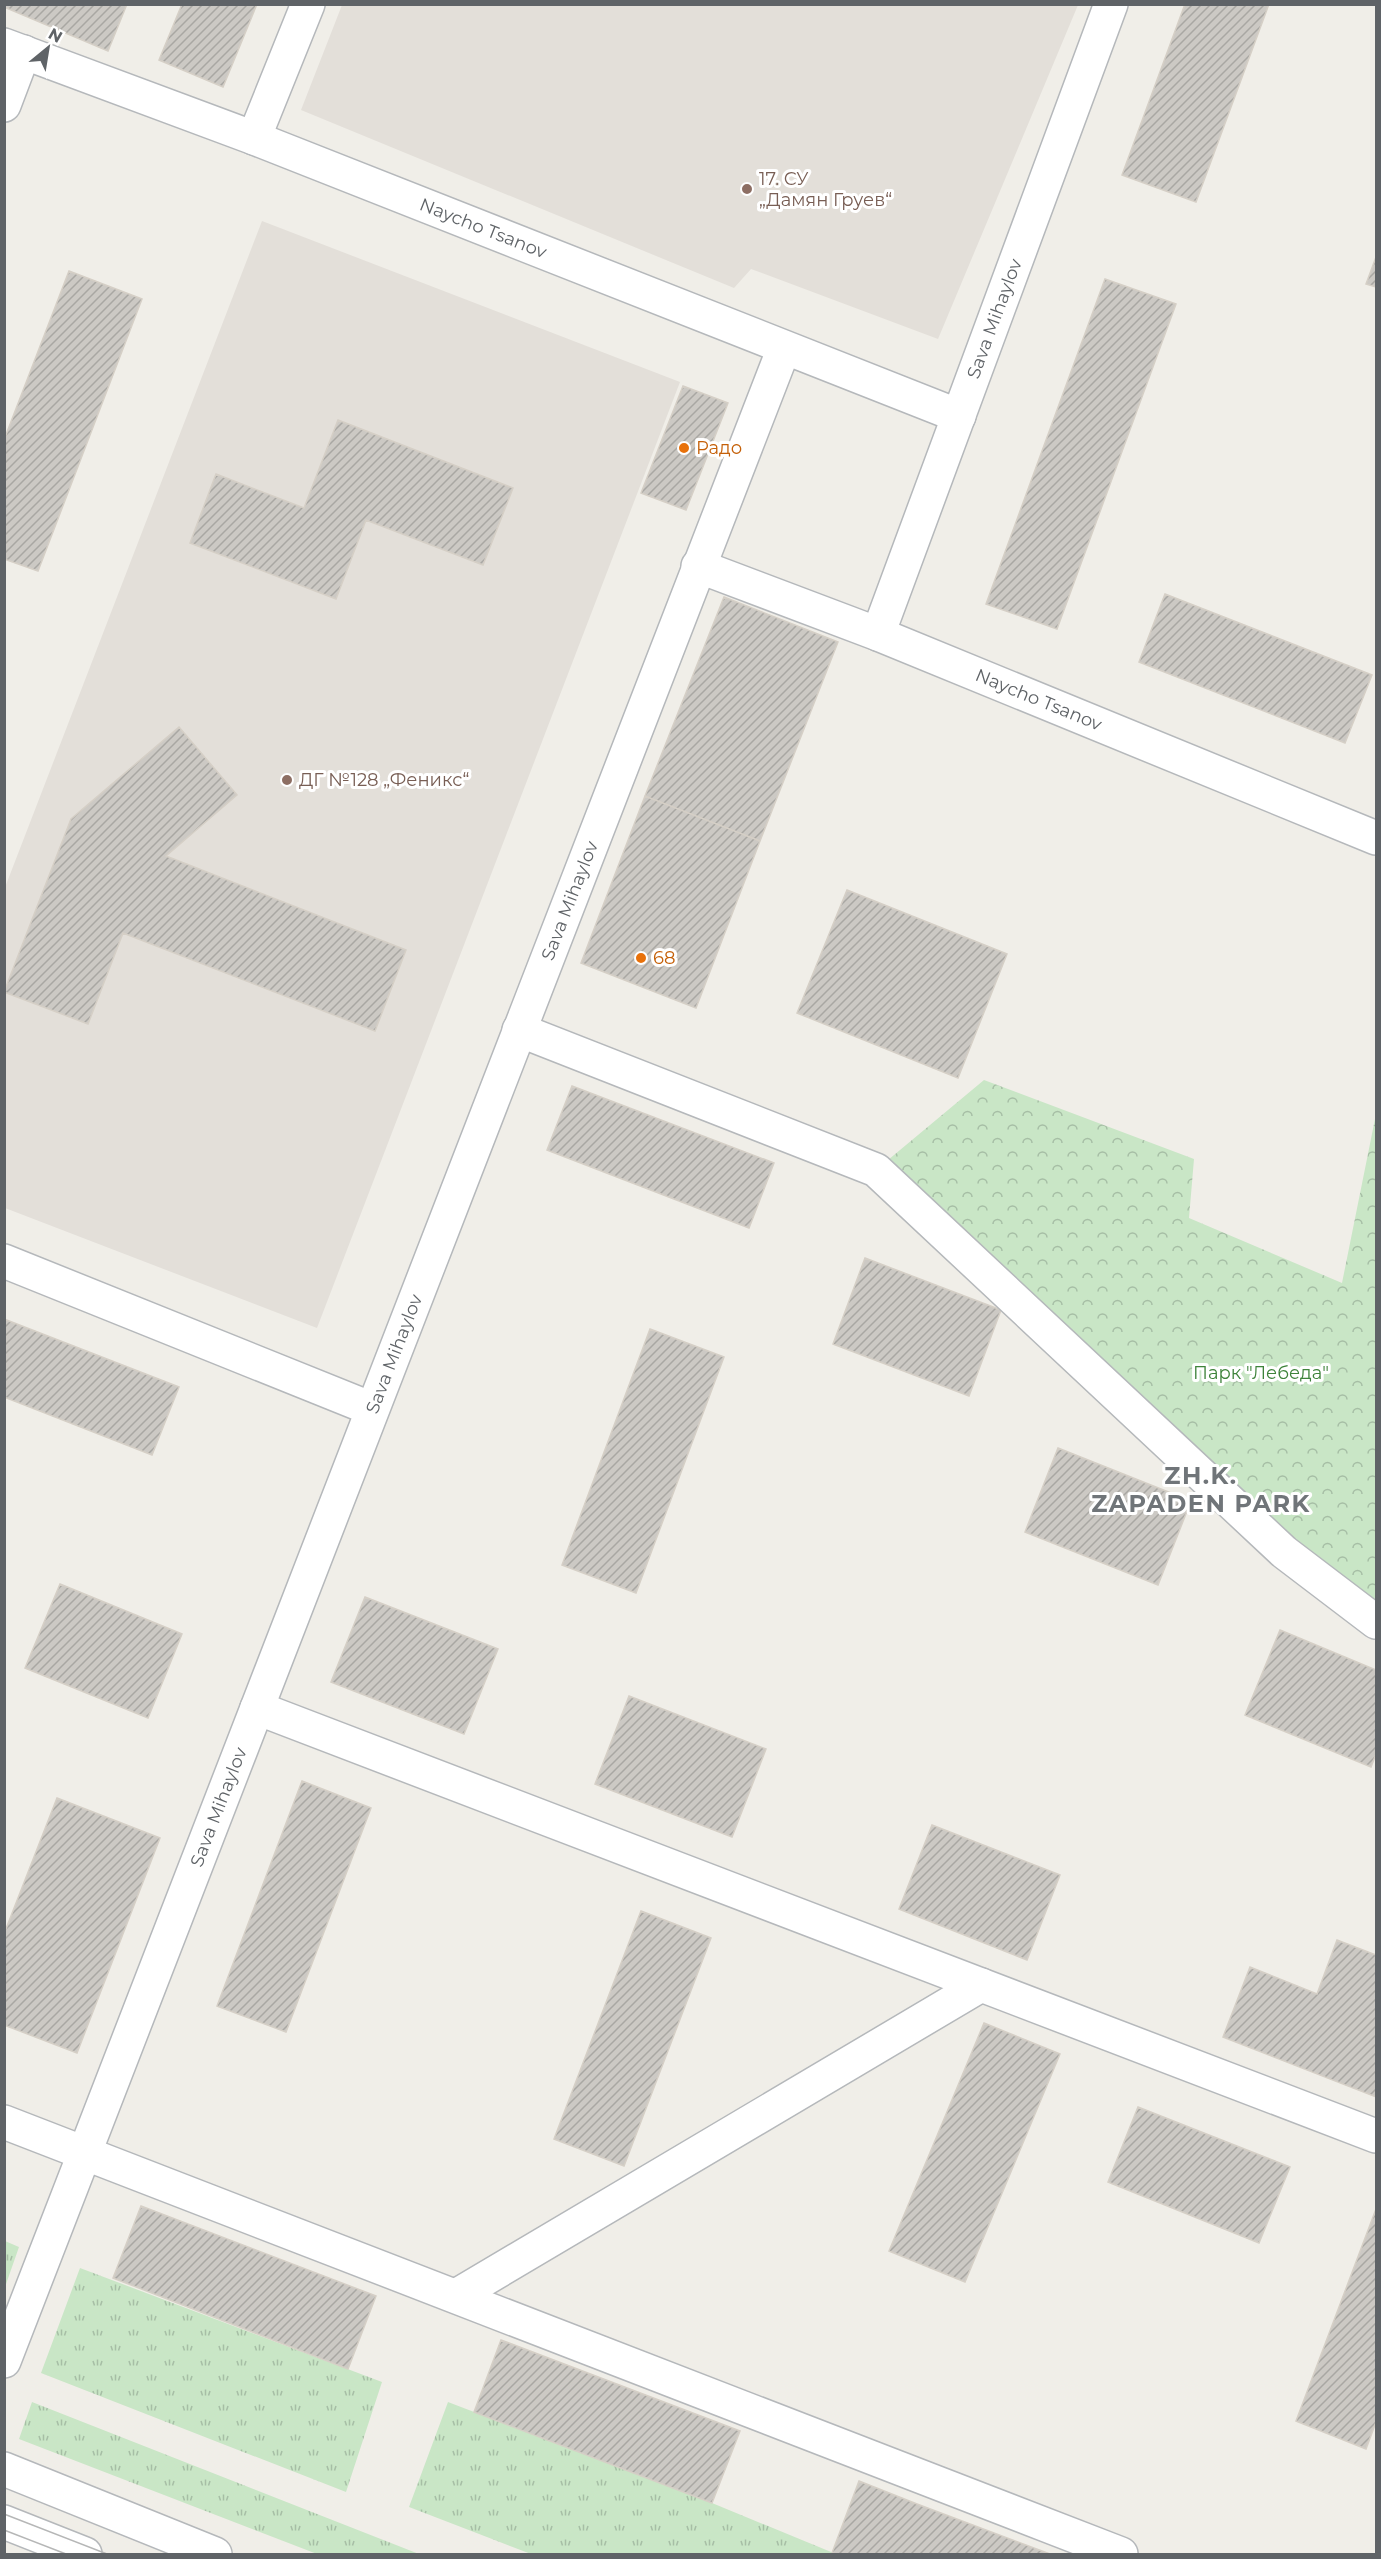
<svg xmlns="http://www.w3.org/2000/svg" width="1381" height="2559" font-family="Montserrat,sans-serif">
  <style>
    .education { fill: #e3dfd9 }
    .grass { fill: url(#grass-tufts) }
    .park { fill: url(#park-crowns) }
    .building { fill: url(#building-hatch); stroke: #d5cfc6; stroke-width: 1.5 }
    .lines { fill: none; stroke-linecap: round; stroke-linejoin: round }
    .minor-casing { stroke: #b5b8bb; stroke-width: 36 }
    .minor { stroke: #fff; stroke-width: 33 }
    .tram { stroke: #b6b7b7; stroke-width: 1.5 }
    .education-dot { fill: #8d6e63; stroke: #fff; stroke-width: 2 }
    .food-dot { fill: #e8710a; stroke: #fff; stroke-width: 2 }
    .labels { text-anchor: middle; stroke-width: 6; stroke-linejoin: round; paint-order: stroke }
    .education-label { font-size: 18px; fill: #785e54; stroke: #fff; text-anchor: start }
    .street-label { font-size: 18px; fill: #5f6367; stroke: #fff }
    .food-label { font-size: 18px; fill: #c56008; stroke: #fff; text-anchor: start }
    .park-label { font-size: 18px; fill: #3e833a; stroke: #fff }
    .district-label { font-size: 24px; font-weight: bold; letter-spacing: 1.5px; fill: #707579; stroke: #fff }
  </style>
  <defs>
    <pattern id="grass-tufts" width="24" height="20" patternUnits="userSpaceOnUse" patternTransform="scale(1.5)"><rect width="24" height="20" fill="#c9e6c6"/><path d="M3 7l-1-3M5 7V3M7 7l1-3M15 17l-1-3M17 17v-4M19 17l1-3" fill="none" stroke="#a6bea5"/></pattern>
    <pattern id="park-crowns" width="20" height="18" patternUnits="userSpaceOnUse" patternTransform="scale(1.5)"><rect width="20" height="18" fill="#c9e6c6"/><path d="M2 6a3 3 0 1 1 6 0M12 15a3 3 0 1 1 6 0" fill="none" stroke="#a6bea5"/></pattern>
    <pattern id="building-hatch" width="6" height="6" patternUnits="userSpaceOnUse" patternTransform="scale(1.5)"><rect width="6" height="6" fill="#ccc9c4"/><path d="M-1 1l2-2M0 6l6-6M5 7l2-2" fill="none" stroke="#a9a7a3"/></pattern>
  </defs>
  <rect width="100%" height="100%" fill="#f0eee8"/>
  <path class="education" d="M 342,5 L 342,4 L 1078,5 L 938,339 L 751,269 L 734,288 L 301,110 Z
    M 262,221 L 680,382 L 317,1328 L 5,1208 L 4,890 Z"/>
  <path class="grass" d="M 5,2241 L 19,2247 L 5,2287 Z
    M 80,2268 L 382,2382 L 346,2492 L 41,2373 Z
    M 32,2402 L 419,2554 L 317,2554 L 19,2439 Z
    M 448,2402 L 712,2503 L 836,2554 L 531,2554 L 409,2507 Z"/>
  <path class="park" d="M 984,1080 L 1194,1159 L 1189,1218 L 1342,1283 L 1376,1114 L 1376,1622 L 876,1170 Z"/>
  <path class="building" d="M 4,4 L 127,4 L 108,51 L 4,7 Z
    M 182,4 L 257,4 L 223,87 L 159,60 Z
    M 1185,4 L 1269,4 L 1196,202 L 1122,175 Z
    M 1376,257 L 1376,287 L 1366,284 Z
    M 69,271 L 142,299 L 38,571 L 4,559 L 4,440 Z
    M 1105,279 L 1176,304 L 1057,629 L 986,604 Z
    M 683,386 L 728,403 L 686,510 L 641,493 Z
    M 338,420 L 513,488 L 483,565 L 366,520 L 336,599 L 190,543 L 216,474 L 304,508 Z
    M 1165,594 L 1372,675 L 1345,743 L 1139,662 Z
    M 724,597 L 838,642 L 760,841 L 645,796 Z
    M 179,727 L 237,795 L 166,856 L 406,950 L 375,1031 L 123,933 L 88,1024 L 4,992 L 71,819 Z
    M 645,796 L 760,841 L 696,1008 L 581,963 Z
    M 847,890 L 1007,954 L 958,1078 L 797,1013 Z
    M 572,1086 L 774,1163 L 749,1228 L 547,1150 Z
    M 865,1258 L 1001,1310 L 969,1396 L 833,1344 Z
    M 4,1319 L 179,1387 L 152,1455 L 4,1397 Z
    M 650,1329 L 724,1357 L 636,1593 L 562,1565 Z
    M 1058,1448 L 1191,1501 L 1158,1585 L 1025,1532 Z
    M 60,1584 L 182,1634 L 148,1718 L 25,1668 Z
    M 365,1597 L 498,1649 L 464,1734 L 331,1682 Z
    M 1280,1630 L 1376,1670 L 1376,1754 L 1371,1767 L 1245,1715 Z
    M 629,1696 L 766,1749 L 732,1837 L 595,1784 Z
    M 302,1781 L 371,1808 L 286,2032 L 217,2006 Z
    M 57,1798 L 160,1838 L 77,2053 L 4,2025 L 4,1934 Z
    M 932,1825 L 1060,1875 L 1027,1960 L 899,1909 Z
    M 641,1911 L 711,1938 L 624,2166 L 554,2139 Z
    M 1337,1940 L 1376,1955 L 1376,2097 L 1223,2037 L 1250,1967 L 1317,1994 Z
    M 984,2023 L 1060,2054 L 965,2282 L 889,2251 Z
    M 1138,2107 L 1290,2167 L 1259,2243 L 1108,2182 Z
    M 141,2206 L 376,2296 L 348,2369 L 113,2278 Z
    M 1376,2209 L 1376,2422 L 1366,2449 L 1296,2421 Z
    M 501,2340 L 740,2431 L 712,2503 L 474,2412 Z
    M 859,2481 L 917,2504 L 1050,2554 L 836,2554 L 832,2553 Z"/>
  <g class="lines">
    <g class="minor-casing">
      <g id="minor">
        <path id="s1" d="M 4,45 L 254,138 L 959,416"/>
        <path d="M 4,105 L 24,52"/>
        <path d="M 254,138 L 308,4"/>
        <path id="s2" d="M 698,566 L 878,634 L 1376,838"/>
        <path id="s3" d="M 878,634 L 1111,4"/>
        <path d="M 519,1030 L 876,1170 L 1284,1552 L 1376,1622"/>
        <path d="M 4,1261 L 372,1409"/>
        <path d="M 257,1708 L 1376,2136"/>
        <path d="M 4,2122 L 1121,2554"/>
        <path d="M 456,2296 L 981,1985"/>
        <path id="s4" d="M 4,2361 L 784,348"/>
        <path d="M 4,2469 L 215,2554"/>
        <path d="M 4,2522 L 85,2554"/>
      </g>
    </g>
    <use href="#minor" class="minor"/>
    <path class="tram" d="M 4,2514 L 107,2554
      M 4,2530 L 66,2554"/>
  </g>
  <g class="education-dot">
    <circle cx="747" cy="189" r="6"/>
    <circle cx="287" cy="780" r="6"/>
  </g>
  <g class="food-dot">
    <circle cx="684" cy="448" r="6"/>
    <circle cx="641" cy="958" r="6"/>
  </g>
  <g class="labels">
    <g class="education-label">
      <text x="759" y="185">17. СУ<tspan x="759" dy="21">„Дамян Груев“</tspan></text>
      <text x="299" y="786">ДГ №128 „Феникс“</text>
    </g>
    <g class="street-label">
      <text dy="6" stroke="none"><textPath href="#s1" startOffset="513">Naycho Tsanov</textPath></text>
      <text dy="6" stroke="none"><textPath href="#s3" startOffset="336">Sava Mihaylov</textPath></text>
      <text dy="6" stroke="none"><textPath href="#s2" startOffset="366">Naycho Tsanov</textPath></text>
      <text dy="6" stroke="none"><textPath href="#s4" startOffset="1566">Sava Mihaylov</textPath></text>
      <text dy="6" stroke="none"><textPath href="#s4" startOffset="1080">Sava Mihaylov</textPath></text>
      <text dy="6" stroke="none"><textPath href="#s4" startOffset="594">Sava Mihaylov</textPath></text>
    </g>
    <g class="food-label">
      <text x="696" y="454">Радо</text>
      <text x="653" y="964">68</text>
    </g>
    <g class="park-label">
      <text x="1261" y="1379">Парк "Лебеда"</text>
    </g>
    <g class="district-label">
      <text x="1201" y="1484">ZH.K.<tspan x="1201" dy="28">ZAPADEN PARK</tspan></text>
    </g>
  </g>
  <rect width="1381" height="2559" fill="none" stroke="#5f6367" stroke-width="12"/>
  <g transform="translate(48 48) rotate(30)" stroke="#ffffff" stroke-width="4.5" paint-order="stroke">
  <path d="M0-4.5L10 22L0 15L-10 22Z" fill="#5f6367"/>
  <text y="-9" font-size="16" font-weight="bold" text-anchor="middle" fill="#5f6367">N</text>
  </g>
</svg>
